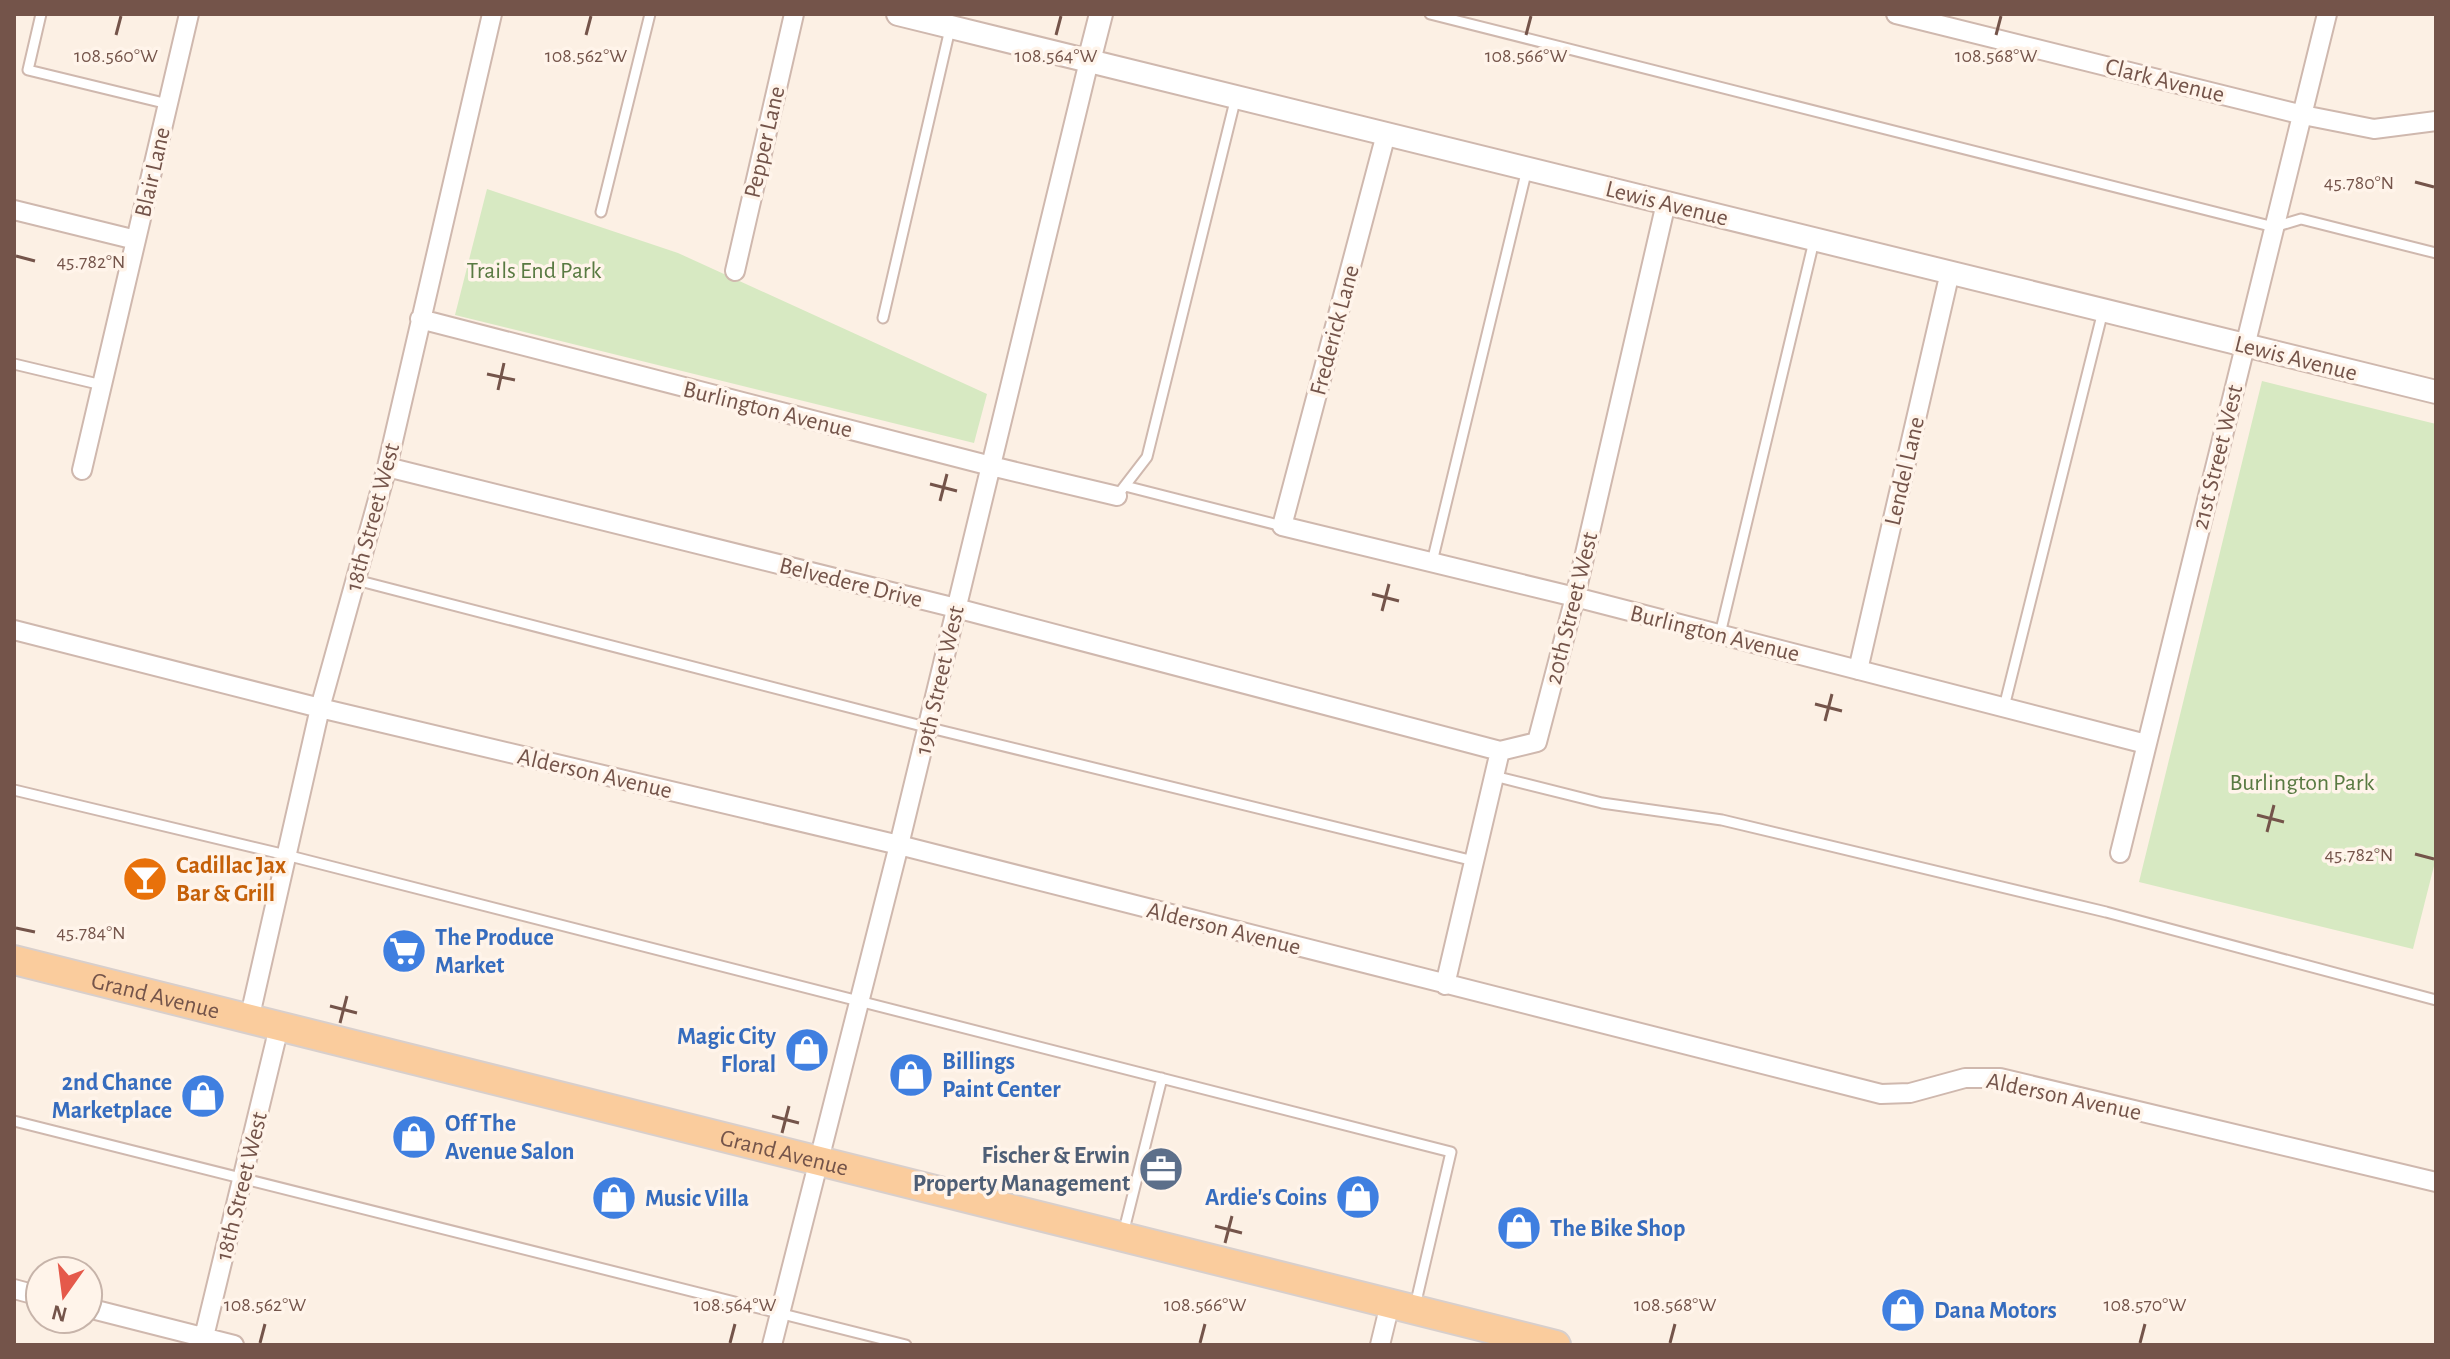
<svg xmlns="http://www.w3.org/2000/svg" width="2450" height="1359" font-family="'Alegreya Sans',sans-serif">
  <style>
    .green { fill: #d7e9c2 }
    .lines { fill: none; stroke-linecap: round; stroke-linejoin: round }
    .service-casing { stroke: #cfb8ae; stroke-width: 13 }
    .minor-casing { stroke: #cfb8ae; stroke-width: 22 }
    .tertiary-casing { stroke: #cfb8ae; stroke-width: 26 }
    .primary-casing { stroke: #d8cfcc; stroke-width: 32 }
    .service { stroke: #fff; stroke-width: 9 }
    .minor { stroke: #fff; stroke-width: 18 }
    .tertiary { stroke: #fff; stroke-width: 22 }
    .primary { stroke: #facc9d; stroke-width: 28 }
    .ticks { fill: none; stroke: #74544a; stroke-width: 3 }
    .labels { text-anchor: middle; stroke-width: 7; stroke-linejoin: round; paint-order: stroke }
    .street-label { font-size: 24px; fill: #74544a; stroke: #fff4ea }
    .park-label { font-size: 24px; fill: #597a42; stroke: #fff4ea }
    .food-label { font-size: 24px; font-weight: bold; fill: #c56008; stroke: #fff4ea; text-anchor: start }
    .shop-label { font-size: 24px; font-weight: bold; fill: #366cbe; stroke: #fff4ea; text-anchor: start }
    .service-label { font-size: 24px; font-weight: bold; fill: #4e5e75; stroke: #fff4ea; text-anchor: end }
    .ticks-label { font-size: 20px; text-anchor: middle; fill: #74544a; stroke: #fff4ea; stroke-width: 7; stroke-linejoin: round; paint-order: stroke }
  </style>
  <rect width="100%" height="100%" fill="#fcf0e4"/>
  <path class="green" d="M 487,189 L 678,253 L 987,394 L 974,443 L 455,315 Z
    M 2262,381 L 2436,424 L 2436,858 L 2413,949 L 2139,882 Z"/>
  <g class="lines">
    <g class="service-casing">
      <path id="service" d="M 41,14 L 28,70 L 168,104
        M 1430,14 L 2274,227 L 2301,219 L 2436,253
        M 601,212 L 650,14
        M 883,318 L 950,29
        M 14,364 L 102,385
        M 1125,486 L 1282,526
        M 1117,496 L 1147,457 L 1236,97
        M 1432,562 L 1527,169
        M 356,580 L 918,725 L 1474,861
        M 1720,634 L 1814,241
        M 2004,707 L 2103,311
        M 1494,776 L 1602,803 L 1722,820 L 2106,912 L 2436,1000
        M 14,790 L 286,855 L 1451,1152 L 1415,1306
        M 14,1121 L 906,1345
        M 1123,1234 L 1162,1078"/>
    </g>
    <g class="minor-casing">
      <path id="minor" d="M 1896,14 L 2303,115 L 2374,129 L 2436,121
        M 1386,134 L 1282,526 L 1575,597 L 2146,744
        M 14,210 L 136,240
        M 735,271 L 794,14
        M 420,319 L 991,466 L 1117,496
        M 387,467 L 956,608 L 1500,751
        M 82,470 L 189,14
        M 14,630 L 320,708 L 899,845 L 1881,1094 L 1910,1093 L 1965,1078 L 2000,1078 L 2436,1182
        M 1858,670 L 1950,272
        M 2120,853 L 2327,14
        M 1445,985 L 1500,751 L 1537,742 L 1575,597 L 1666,203
        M 249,1020 L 320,708 L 387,467 L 492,14
        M 14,1289 L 40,1296
        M 88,1308 L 234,1345
        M 202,1345 L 279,1027
        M 772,1345 L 899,845 L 1089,61
        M 1380,1345 L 1390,1304"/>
    </g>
    <g class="tertiary-casing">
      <path id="tertiary" d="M 898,14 L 2436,392
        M 1089,61 L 1101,14"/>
    </g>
    <g class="primary-casing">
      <g id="primary">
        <path id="s1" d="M 14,960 L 1556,1345"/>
      </g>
    </g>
    <use href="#service" class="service"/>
    <use href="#minor" class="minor"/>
    <use href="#tertiary" class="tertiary"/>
    <use href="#primary" class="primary"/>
  </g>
  <path class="ticks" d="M 116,35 L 121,16M 586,35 L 591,16M 1056,35 L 1061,16M 1526,35 L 1531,16M 1996,35 L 2001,16M 2415,182 L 2434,187M 16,256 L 35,261M 487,374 L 515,380M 498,390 L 504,363M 930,484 L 957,491M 940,501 L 947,474M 1372,594 L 1399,601M 1382,611 L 1389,584M 1815,704 L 1842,711M 1825,721 L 1832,694M 2257,815 L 2284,822M 2267,832 L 2274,805M 2415,854 L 2434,859M 16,928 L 35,932M 330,1006 L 357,1013M 340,1023 L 347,996M 772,1116 L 799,1123M 782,1133 L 789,1106M 1215,1226 L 1242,1233M 1225,1243 L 1232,1216M 260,1343 L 265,1324M 730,1343 L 735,1324M 1200,1343 L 1205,1324M 1670,1343 L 1675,1324M 2140,1343 L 2145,1324"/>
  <defs>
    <g id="bar-disc" transform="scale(2.3)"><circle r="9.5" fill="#e8710a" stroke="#fff4ea"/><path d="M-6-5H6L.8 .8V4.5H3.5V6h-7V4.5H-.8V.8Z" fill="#fff"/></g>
    <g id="supermarket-disc" transform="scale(2.3)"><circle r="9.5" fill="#3f7fe0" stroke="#fff4ea"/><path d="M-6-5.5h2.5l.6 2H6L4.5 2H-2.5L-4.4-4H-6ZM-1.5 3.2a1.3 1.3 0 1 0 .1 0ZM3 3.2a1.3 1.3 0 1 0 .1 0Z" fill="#fff"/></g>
    <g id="shop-disc" transform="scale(2.3)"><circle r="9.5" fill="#3f7fe0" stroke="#fff4ea"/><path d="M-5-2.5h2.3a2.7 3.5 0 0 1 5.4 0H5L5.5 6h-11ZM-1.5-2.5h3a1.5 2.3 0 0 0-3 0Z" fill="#fff"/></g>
    <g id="office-disc" transform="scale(2.3)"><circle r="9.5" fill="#5c6f8a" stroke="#fff4ea"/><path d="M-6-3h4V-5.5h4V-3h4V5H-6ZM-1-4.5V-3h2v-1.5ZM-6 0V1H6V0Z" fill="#fff"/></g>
  </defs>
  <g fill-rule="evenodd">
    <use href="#bar-disc" x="145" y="879"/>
    <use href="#supermarket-disc" x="404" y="951"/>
    <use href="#shop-disc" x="807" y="1050"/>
    <use href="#shop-disc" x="911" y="1075"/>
    <use href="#shop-disc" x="203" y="1096"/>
    <use href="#shop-disc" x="414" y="1137"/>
    <use href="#office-disc" x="1161" y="1169"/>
    <use href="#shop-disc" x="1358" y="1197"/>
    <use href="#shop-disc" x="614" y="1198"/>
    <use href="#shop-disc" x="1519" y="1228"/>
    <use href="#shop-disc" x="1903" y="1310"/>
  </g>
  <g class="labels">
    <g class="street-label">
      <text transform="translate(2165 80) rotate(14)" y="8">Clark Avenue</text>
      <text transform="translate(764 142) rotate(-77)" y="8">Pepper Lane</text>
      <text transform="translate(152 172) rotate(-77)" y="8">Blair Lane</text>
      <text transform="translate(1667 203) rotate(14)" y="8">Lewis Avenue</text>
      <text transform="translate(1334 330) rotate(-75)" y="8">Frederick Lane</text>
      <text transform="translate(2296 358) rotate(14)" y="8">Lewis Avenue</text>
      <text transform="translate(768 409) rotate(14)" y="8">Burlington Avenue</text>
      <text transform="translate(2217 457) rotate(-76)" y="8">21st Street West</text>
      <text transform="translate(1904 471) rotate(-77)" y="8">Lendel Lane</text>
      <text transform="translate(372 517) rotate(-75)" y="8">18th Street West</text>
      <text transform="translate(851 582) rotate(14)" y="8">Belvedere Drive</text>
      <text transform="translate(1571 608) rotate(-76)" y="8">20th Street West</text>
      <text transform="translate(1715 633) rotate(14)" y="8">Burlington Avenue</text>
      <text transform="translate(939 680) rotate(-77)" y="8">19th Street West</text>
      <text transform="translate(595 773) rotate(13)" y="8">Alderson Avenue</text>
      <text transform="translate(1224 928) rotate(14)" y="8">Alderson Avenue</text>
      <text dy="8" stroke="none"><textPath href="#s1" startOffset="146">Grand Avenue</textPath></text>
      <text transform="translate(2064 1096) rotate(12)" y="8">Alderson Avenue</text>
      <text dy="8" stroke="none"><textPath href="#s1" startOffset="794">Grand Avenue</textPath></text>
      <text transform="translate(241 1186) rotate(-76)" y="8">18th Street West</text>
    </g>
    <g class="park-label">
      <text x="534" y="278">Trails End Park</text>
      <text x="2302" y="790">Burlington Park</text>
    </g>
    <g class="food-label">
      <text x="176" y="873">Cadillac Jax<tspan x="176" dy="28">Bar &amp; Grill</tspan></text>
    </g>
    <g class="shop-label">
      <text x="435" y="945">The Produce<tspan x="435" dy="28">Market</tspan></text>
      <text x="776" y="1044" text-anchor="end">Magic City<tspan x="776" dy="28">Floral</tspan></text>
      <text x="942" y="1069">Billings<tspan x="942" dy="28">Paint Center</tspan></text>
      <text x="172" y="1090" text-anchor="end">2nd Chance<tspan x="172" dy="28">Marketplace</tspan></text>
      <text x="445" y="1131">Off The<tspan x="445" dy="28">Avenue Salon</tspan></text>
      <text x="1327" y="1205" text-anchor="end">Ardie's Coins</text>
      <text x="645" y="1206">Music Villa</text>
      <text x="1550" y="1236">The Bike Shop</text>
      <text x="1934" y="1318">Dana Motors</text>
    </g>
    <g class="service-label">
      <text x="1130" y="1163">Fischer &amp; Erwin<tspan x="1130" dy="28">Property Management</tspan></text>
    </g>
  </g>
  <g class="ticks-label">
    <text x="116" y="62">108.560°W</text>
    <text x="586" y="62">108.562°W</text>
    <text x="1056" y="62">108.564°W</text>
    <text x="1526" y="62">108.566°W</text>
    <text x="1996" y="62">108.568°W</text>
    <text x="2359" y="189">45.780°N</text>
    <text x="91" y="268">45.782°N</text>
    <text x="2359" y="861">45.782°N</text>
    <text x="91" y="939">45.784°N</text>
    <text x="265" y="1311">108.562°W</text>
    <text x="735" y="1311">108.564°W</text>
    <text x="1205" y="1311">108.566°W</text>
    <text x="1675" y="1311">108.568°W</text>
    <text x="2145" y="1311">108.570°W</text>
  </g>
  <rect width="2450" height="1359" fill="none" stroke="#74544a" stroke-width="32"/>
  <g transform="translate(64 1295) rotate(194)"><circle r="38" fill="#fff4ea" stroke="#c7b4aa" stroke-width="2"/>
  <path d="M0-6L14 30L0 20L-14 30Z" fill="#e5594a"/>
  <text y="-12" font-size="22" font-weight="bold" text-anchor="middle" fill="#74544a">N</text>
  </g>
</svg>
